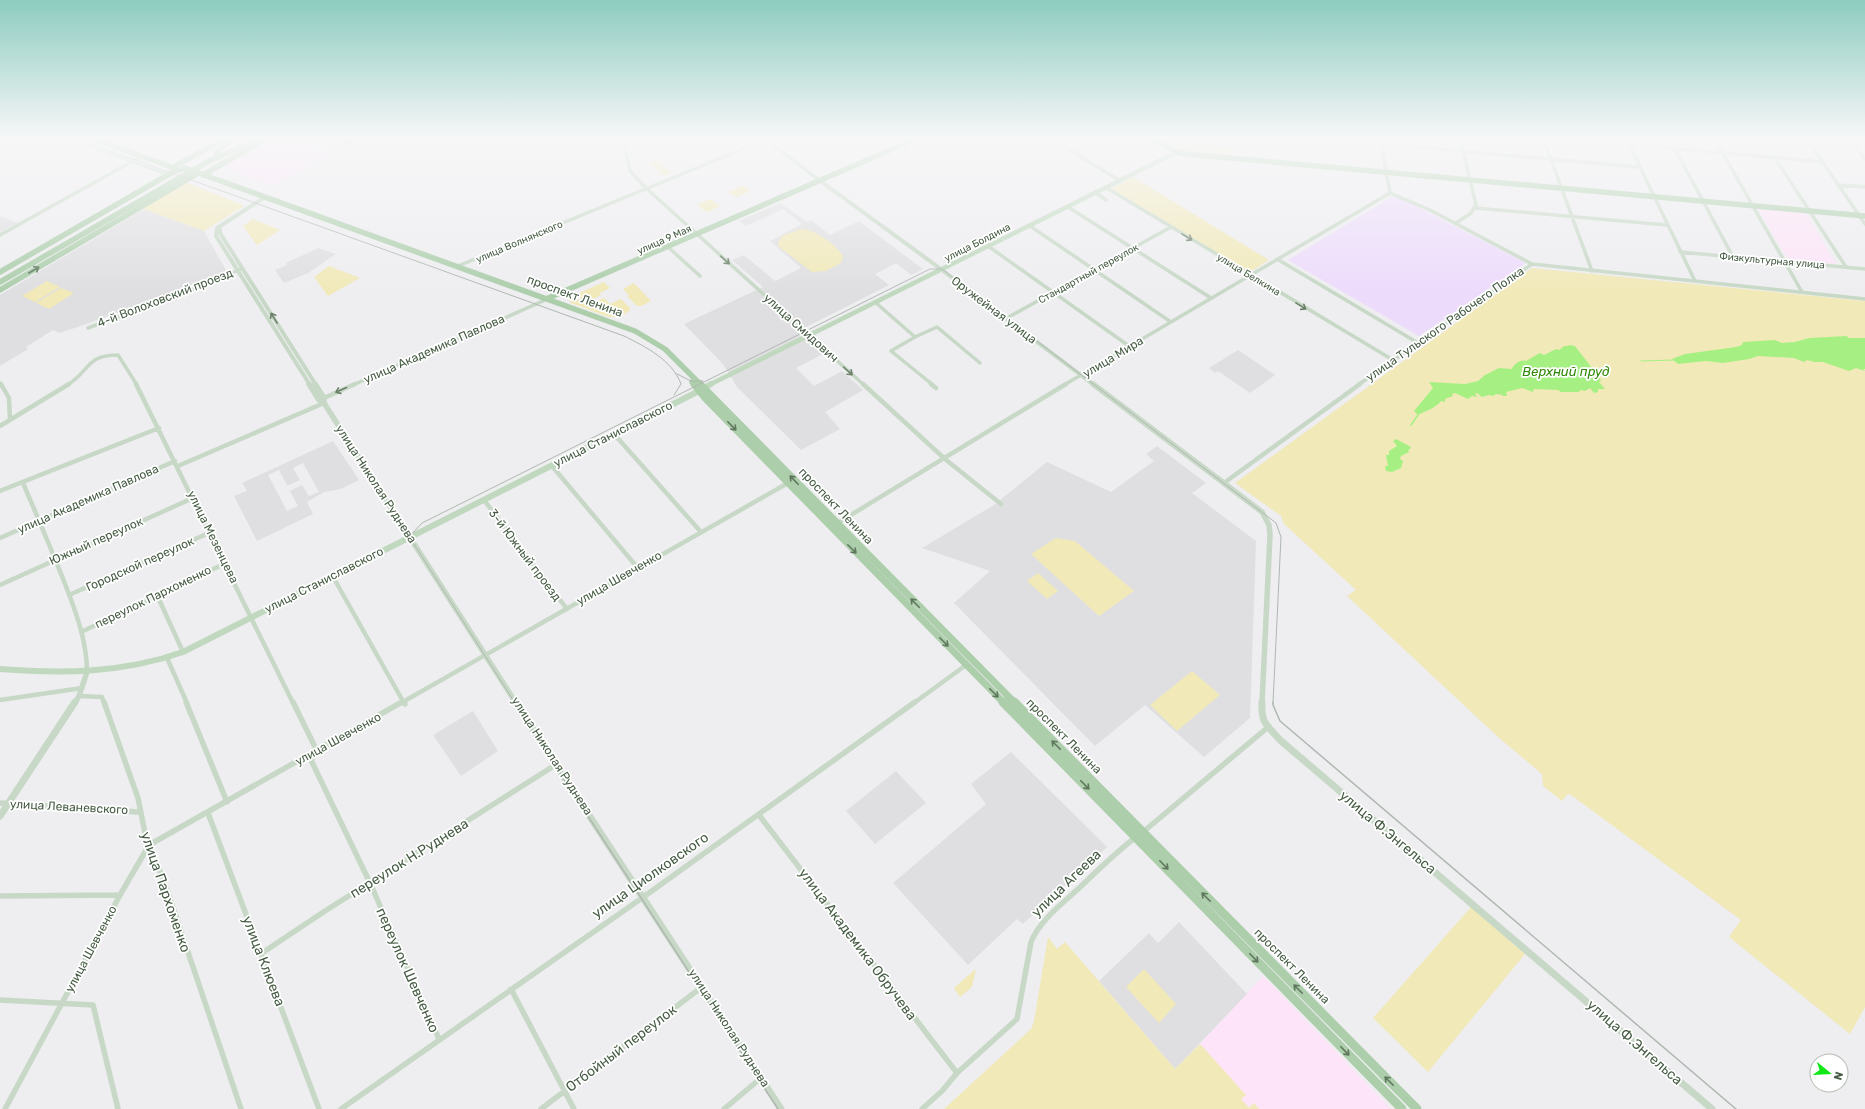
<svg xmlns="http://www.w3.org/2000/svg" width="1865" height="1109" font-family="Rubik,sans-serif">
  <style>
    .commercial { fill: #fde4f8 }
    .education { fill: #dfdfe1; fill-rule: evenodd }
    .medical { fill: #eddbfc }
    .green { fill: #f1e9b8 }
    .water { fill: #a6f083 }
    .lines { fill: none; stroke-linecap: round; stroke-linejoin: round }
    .stream-far1 { stroke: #a6f083; stroke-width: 1 }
    .stream { stroke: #a6f083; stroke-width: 1.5 }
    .minor-far2 { stroke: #c7d8c6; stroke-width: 3.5 }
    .minor-far1 { stroke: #c7d8c6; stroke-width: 4.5 }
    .minor { stroke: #c7d8c6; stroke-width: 5.5 }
    .tertiary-far2 { stroke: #c7d8c6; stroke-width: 4 }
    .tertiary-far1 { stroke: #c7d8c6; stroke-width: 5.5 }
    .tertiary { stroke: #c7d8c6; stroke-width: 7 }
    .secondary-far1 { stroke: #bfd8be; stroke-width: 4.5 }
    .secondary { stroke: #bfd8be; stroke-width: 6 }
    .primary-far2 { stroke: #acceab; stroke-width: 5.5 }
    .primary-far1 { stroke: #acceab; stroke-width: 7 }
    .primary { stroke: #acceab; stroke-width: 9 }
    .tram-far1 { stroke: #afb8b0; stroke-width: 1 }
    .tram { stroke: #afb8b0; stroke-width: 1.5 }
    .rail-casing { stroke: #afb8b0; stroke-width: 2 }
    .rail { stroke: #fff; stroke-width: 1; stroke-dasharray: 3.5; stroke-linecap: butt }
    .primary-bridge { stroke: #acceab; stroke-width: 5.5 }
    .oneway { stroke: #6d816b }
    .oneway2 { stroke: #60785e }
    .labels { text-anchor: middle; stroke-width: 3.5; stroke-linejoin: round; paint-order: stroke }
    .far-street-label { font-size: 10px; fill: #465c44; stroke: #fff }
    .street-label { font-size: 12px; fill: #465c44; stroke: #fff }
    .water-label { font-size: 13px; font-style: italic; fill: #308807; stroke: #fff }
    .near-street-label { font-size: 14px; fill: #465c44; stroke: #fff }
  </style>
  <rect width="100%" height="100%" fill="#eeedf0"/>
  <path class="commercial" d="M 237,138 L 259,138 L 225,151 L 224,150 Z
    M 275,138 L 333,151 L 273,186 L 223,167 Z
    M 1758,209 L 1806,213 L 1836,264 L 1788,259 Z
    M 1263,976 L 1391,1109 L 1259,1109 L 1254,1103 L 1249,1108 L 1241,1099 L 1245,1094 L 1200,1044 Z"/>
  <path class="education" d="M 957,138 L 1006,138 L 975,152 L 954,139 Z
    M 780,203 L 807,222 L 811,220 L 830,235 L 859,221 L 923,269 L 911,275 L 896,263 L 875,274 L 889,285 L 798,331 L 823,354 L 796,368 L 814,386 L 842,371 L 863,390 L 825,412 L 840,429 L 801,450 L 737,387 L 723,364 L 684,324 L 763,287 L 732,260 L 744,255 L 775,281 L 801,268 L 770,241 L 802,224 L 783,209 L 746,226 L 739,221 Z
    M 144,209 L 204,231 L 227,272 L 78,327 L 59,333 L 53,330 L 26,347 L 28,349 L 0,366 L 0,295 Z
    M 0,216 L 18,223 L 0,232 Z
    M 318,248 L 336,254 L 308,273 L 284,283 L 275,270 L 287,265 L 286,263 Z
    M 1238,350 L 1275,375 L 1250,393 L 1218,371 L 1215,373 L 1209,368 Z
    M 333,441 L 359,480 L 341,489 L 324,492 L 307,502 L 313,514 L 257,541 L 234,496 L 247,491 L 242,483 ZM 303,463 L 319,492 L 309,496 L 302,485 L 290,491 L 298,506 L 287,511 L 268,475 L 279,470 L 287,485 L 289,485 L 300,480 L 293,468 Z
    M 1157,446 L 1206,483 L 1192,493 L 1256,541 L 1250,718 L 1204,757 L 1145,705 L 1095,746 L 954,603 L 990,571 L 922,548 L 994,505 L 1047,462 L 1111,492 L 1154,461 L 1146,454 Z
    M 473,711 L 498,751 L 461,776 L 433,735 Z
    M 1011,752 L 1107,847 L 1023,924 L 1017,919 L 968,965 L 893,883 L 986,804 L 971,784 Z
    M 896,771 L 926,803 L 875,844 L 846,811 Z
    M 1179,922 L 1247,994 L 1175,1069 L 1099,981 L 1149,933 L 1158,943 Z"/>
  <path class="medical" d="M 1395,195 L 1526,263 L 1419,336 L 1288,260 Z"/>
  <path class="green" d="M 1160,138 L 1219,138 L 1211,142 L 1226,149 L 1233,150 L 1233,154 L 1180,149 Z
    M 657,160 L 672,173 L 664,176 L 649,163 Z
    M 1133,177 L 1269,260 L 1250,272 L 1111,189 Z
    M 185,182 L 243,205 L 244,206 L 204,231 L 141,208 Z
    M 742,186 L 750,191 L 736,197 L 728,192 Z
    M 710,199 L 720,206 L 707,212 L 697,205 Z
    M 253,219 L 280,230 L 257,245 L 243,226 Z
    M 801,229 C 813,228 838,245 843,257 L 841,263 L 826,271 L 812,272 L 779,247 L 778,242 L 782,236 Z
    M 329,266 L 360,278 L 328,296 L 314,277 Z
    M 1532,268 L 1865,301 L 1865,1007 L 1850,1034 L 1729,937 L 1741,920 L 1571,795 L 1568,794 L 1562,801 L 1543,786 L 1542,774 L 1498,737 L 1347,596 L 1356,590 L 1284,524 L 1281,516 L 1235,483 Z
    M 47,281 L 60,287 L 35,302 L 22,296 Z
    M 604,282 L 610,288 L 600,293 L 601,295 L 590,301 L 573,296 Z
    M 634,283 L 651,301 L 641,306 L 637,306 L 627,296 L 629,295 L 623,289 Z
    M 61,288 L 74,293 L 49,309 L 36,303 Z
    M 571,297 L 619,317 L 609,317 L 571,303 L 569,300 Z
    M 604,298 L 610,304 L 621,299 L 631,309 L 628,310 L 630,311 L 620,316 L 591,304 Z
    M 1056,538 L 1075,541 L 1134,591 L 1099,616 L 1031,554 Z
    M 1038,573 L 1058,591 L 1047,599 L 1027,581 Z
    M 1192,671 L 1220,695 L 1177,731 L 1150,705 Z
    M 1471,907 L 1525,954 L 1428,1072 L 1373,1018 Z
    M 1048,937 L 1057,949 L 1065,942 L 1175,1069 L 1200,1044 L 1246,1095 L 1241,1099 L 1249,1108 L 1254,1103 L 1259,1109 L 944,1109 L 1031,1029 L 1034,1021 Z
    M 976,969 L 972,987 L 960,997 L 954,988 Z
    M 1144,969 L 1176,1004 L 1159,1023 L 1126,987 Z"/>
  <path class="water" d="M 1847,336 L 1848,338 L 1865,338 L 1865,369 L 1863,369 L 1865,371 L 1856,368 L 1849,371 L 1823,362 L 1814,362 L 1807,360 L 1804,362 L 1794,358 L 1758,356 L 1749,359 L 1723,363 L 1706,361 L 1678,364 L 1672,359 L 1685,354 L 1736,347 L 1742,345 L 1743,342 L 1775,340 L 1782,343 L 1795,342 L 1809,338 Z
    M 1569,345 L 1575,346 L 1599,377 L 1601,381 L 1599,382 L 1605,389 L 1598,389 L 1598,392 L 1594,393 L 1590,388 L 1585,391 L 1580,390 L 1579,392 L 1561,392 L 1558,390 L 1534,389 L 1533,392 L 1522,388 L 1506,392 L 1507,396 L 1502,396 L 1503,395 L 1496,394 L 1493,396 L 1489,395 L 1482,397 L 1477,393 L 1475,394 L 1477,397 L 1472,396 L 1468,399 L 1455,393 L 1452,394 L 1453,396 L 1445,399 L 1445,402 L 1441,401 C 1436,408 1425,411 1418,415 L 1414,411 L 1433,388 L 1429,382 L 1465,384 L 1478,381 L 1485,375 L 1499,368 L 1512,369 C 1513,365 1520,359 1526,361 L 1540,353 L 1544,355 L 1556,349 L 1559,350 L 1564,346 L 1568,346 Z
    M 1396,439 L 1411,447 L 1410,449 L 1408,450 L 1409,452 L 1401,456 L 1400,459 L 1403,461 L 1401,468 L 1392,472 L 1386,471 L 1385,466 L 1388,466 L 1386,455 L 1389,455 L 1389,451 L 1397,446 L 1393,441 Z"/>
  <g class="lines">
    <path class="stream-far1" d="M 1641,361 L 1674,360"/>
    <path class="stream" d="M 1411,425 L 1418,415"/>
    <path class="minor-far2" d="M 69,138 L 169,175
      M 623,138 L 630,171 L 646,188 L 864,385
      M 764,138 L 819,180
      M 1050,138 L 1119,180
      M 1380,138 L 1390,193
      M 1421,138 L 1422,147
      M 1534,138 L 1543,138
      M 1543,138 L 1592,271
      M 1626,138 L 1695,281
      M 1714,138 L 1802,292
      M 1788,138 L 1865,144
      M 1807,139 L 1865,224
      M 106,140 L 109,138
      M 1853,143 L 1865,159
      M 1382,144 L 1639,167
      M 1629,144 L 1823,162
      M 1675,149 L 1733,257
      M 1775,158 L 1846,267
      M 1838,185 L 1865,187
      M 1105,187 L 1393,360
      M 1095,192 L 1106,200
      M 1390,193 L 1430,210 L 1532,264
      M 1068,207 L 1211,298
      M 1476,208 L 1667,225
      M 1456,223 L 1471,213 L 1476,205 L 1460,138
      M 1030,226 L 1171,322
      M 0,235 L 142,156
      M 988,246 L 1129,346
      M 668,247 L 700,276
      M 1680,252 L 1865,269
      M 1277,259 L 1418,343
      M 458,266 L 760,142 L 777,138
      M 875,302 L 915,337 L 891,351 L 933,385
      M 1005,319 L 1171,227
      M 88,328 L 202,286 L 241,269
      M 915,337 L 937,327 L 980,363
      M 0,383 L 1,385
      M 67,385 C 90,372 85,355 118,355 L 137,385
      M 353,385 L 543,301
      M 1064,385 L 1390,193
      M 1358,385 L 1532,264 L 1865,299"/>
    <path class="minor-far1" d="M 1,384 L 9,398 L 10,420
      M 136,384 L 293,703
      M 863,384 L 945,459 L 1001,504
      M 931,384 L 936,388
      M 324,398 L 355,384
      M 0,426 L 69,384
      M 614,434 L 701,532
      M 178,466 L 324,403
      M 552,466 L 637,567
      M 23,483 C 38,518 53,553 67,589 C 77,615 87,643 87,672
      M 1224,483 L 1360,384
      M 0,491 L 159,428
      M 484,500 L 567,609
      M 836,524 L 1066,384
      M 0,538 L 175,461
      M 332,575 L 404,703
      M 0,585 L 193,498
      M 69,595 L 211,532
      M 157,595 L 183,652
      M 81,632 L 226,563
      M 167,658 L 187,703
      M 79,696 L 102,697 L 104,703
      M 0,700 L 82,688
      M 401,703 L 788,483
      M 914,703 L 966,665"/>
    <path class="minor" d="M 104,702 L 138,798 L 145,833 L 167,890 L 241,1109
      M 186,702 L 227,802
      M 293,702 L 317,751 L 311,760 L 370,883 L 439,1039
      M 404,702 L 405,704
      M 0,803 L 138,812
      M 208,813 L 319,1109
      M 759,815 L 957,1073
      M 1143,832 L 1267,728
      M 0,896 L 120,895
      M 262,953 L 325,911 L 557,764
      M 511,989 L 574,1109
      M 0,1000 L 93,1005 L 118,1109
      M 5,1109 L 120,895 L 149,845 L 402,702
      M 341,1109 L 642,898 L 915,702
      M 541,1109 L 702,987
      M 724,1109 L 761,1078
      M 922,1109 L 942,1091 L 957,1073 L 1017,1019 L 1031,942 C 1040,920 1061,905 1078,889 C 1097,871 1115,853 1136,837"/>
    <path class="tertiary-far2" d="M 819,180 L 934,264 L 1094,385
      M 262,199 L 217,228 L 216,236 L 310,385
      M 217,228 L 220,229 L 220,233 L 316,385"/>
    <path class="tertiary-far1" d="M 309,384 L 319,400 L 324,403 L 516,703
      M 315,384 L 324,398 L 324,403
      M 1093,384 L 1262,512 L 1269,525 L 1270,535 L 1262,703
      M 75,703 L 79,696 L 87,672"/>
    <path class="tertiary" d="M 515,702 L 781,1109
      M 1262,702 C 1261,723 1266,724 1280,740 L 1712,1109
      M 0,816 L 75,702"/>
    <path class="secondary-far1" d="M 709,385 L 1177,152"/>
    <path class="secondary" d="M 704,388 L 711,384
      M 0,669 C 63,674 123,673 183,652 L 699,391"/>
    <path class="primary-far2" d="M 91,138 L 180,170
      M 1149,138 L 1177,152 L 1186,154 L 1865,216
      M 216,153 L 233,138
      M 177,165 L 226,138
      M 196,172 L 635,331 L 665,349 L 701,385
      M 203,175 L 267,138
      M 0,272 L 178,169
      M 0,282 L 209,161 L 262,138
      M 0,290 L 195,175
      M 546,299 L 918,138
      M 692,382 L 695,385"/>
    <path class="primary-far1" d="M 694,384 L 705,398 L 1004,703
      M 700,384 L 1015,703"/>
    <path class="primary" d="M 1003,702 L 1402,1109
      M 1014,702 L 1417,1109"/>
    <path class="tram-far1" d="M 75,138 L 624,336 C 646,347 672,360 681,384 L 674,395
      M 677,374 L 691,381 L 703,381
      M 515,703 L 412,541 L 410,536 L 422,523 L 930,269 L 942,269 L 1276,523 L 1281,537 L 1273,703"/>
    <path class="tram" d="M 514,702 L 778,1109
      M 1273,702 L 1273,705 L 1280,721 L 1736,1109"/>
    <g class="rail-casing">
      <path id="rail" d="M 291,138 L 335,144 L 407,138"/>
    </g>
    <use href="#rail" class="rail"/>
    <path class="primary-bridge" d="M 184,168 L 196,172"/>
  </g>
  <defs><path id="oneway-shaft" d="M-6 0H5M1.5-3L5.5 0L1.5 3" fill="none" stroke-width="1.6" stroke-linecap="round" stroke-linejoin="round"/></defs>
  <g class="oneway">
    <use href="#oneway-shaft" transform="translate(1187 237) rotate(31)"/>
    <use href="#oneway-shaft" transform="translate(725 260) rotate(42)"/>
    <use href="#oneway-shaft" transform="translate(1301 306) rotate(32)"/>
    <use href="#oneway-shaft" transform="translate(274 318) rotate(-122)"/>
    <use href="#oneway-shaft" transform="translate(848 371) rotate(42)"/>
    <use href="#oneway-shaft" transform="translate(341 390) rotate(156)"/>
  </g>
  <g class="oneway2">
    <use href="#oneway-shaft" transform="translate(34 270) rotate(-30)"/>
    <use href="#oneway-shaft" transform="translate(732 426) rotate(46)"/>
    <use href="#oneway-shaft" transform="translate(794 480) rotate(-134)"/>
    <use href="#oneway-shaft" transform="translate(852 549) rotate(45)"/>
    <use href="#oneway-shaft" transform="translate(915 603) rotate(-135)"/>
    <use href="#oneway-shaft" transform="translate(944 642) rotate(45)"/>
    <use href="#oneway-shaft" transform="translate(994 693) rotate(45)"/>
    <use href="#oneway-shaft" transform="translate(1056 745) rotate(-135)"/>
    <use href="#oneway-shaft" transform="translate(1085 785) rotate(46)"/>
    <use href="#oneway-shaft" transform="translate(1164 865) rotate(45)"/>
    <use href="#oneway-shaft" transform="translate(1206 897) rotate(-135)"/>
    <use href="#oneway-shaft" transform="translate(1254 958) rotate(46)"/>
    <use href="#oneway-shaft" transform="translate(1298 989) rotate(-135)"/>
    <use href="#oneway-shaft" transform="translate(1345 1051) rotate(46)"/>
    <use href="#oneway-shaft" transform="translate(1389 1081) rotate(-135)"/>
  </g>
  <linearGradient id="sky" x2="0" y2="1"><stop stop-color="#8dccc0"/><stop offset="0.47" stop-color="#f7f7f8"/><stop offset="1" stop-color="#f7f7f8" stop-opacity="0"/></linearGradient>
  <rect width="1865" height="293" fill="url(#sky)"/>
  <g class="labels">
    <g class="far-street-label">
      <text transform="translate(664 239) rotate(-24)" y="4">улица 9 Мая</text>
      <text transform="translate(519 241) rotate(-23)" y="4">улица Волнянского</text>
      <text transform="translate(977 242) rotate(-27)" y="4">улица Болдина</text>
      <text transform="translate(1772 260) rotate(5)" y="4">Физкультурная улица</text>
      <text transform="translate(1088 273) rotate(-29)" y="4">Стандартный переулок</text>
      <text transform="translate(1249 274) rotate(31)" y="4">улица Белкина</text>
    </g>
    <g class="street-label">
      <text transform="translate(575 296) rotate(20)" y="4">проспект Ленина</text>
      <text transform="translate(165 298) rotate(-21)" y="4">4-й Волоховский проезд</text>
      <text transform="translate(994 310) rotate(37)" y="4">Оружейная улица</text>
      <text transform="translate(1445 324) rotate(-35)" y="4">улица Тульского Рабочего Полка</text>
      <text transform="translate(801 328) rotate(42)" y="4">улица Смидович</text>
      <text transform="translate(434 349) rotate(-24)" y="4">улица Академика Павлова</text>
      <text transform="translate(1113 357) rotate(-31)" y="4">улица Мира</text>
      <text transform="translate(613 434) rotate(-27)" y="4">улица Станиславского</text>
      <text transform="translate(376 484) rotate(57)" y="4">улица Николая Руднева</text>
      <text transform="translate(88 499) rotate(-24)" y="4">улица Академика Павлова</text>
      <text transform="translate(836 506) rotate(46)" y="4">проспект Ленина</text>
      <text transform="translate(213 537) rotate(64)" y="4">улица Мезенцева</text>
      <text transform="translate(96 541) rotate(-24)" y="4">Южный переулок</text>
      <text transform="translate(525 555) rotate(53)" y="4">3-й Южный проезд</text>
      <text transform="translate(140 564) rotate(-24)" y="4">Городской переулок</text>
      <text transform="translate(619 578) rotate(-30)" y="4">улица Шевченко</text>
      <text transform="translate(324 580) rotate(-27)" y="4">улица Станиславского</text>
      <text transform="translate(153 597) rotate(-26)" y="4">переулок Пархоменко</text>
      <text transform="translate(1064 736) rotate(45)" y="4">проспект Ленина</text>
      <text transform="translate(338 739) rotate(-29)" y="4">улица Шевченко</text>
      <text transform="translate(552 756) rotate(57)" y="4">улица Николая Руднева</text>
      <text transform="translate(69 807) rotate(3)" y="4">улица Леваневского</text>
      <text transform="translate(91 949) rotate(-62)" y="4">улица Шевченко</text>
      <text transform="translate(1292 966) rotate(45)" y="4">проспект Ленина</text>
      <text transform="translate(729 1028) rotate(57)" y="4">улица Николая Руднева</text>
    </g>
    <g class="water-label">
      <text x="1566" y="376">Верхний пруд</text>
    </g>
    <g class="near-street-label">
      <text transform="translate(1388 832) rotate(40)" y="5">улица Ф.Энгельса</text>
      <text transform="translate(409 858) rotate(-32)" y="5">переулок Н.Руднева</text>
      <text transform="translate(650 875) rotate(-35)" y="5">улица Циолковского</text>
      <text transform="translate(1066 883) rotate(-44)" y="5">улица Агеева</text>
      <text transform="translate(166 892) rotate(71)" y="5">улица Пархоменко</text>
      <text transform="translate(858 944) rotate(53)" y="5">улица Академика Обручева</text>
      <text transform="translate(264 961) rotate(69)" y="5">улица Клюева</text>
      <text transform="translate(408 970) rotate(66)" y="5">переулок Шевченко</text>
      <text transform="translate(1635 1042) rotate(41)" y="5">улица Ф.Энгельса</text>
      <text transform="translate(621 1048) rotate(-37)" y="5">Отбойный переулок</text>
    </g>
  </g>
  <g transform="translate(1829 1073) rotate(108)"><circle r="19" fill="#ffffff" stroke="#b5beb4"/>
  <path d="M0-3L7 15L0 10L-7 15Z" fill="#0fe816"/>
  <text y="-6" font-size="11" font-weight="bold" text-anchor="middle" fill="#465c44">N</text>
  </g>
</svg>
